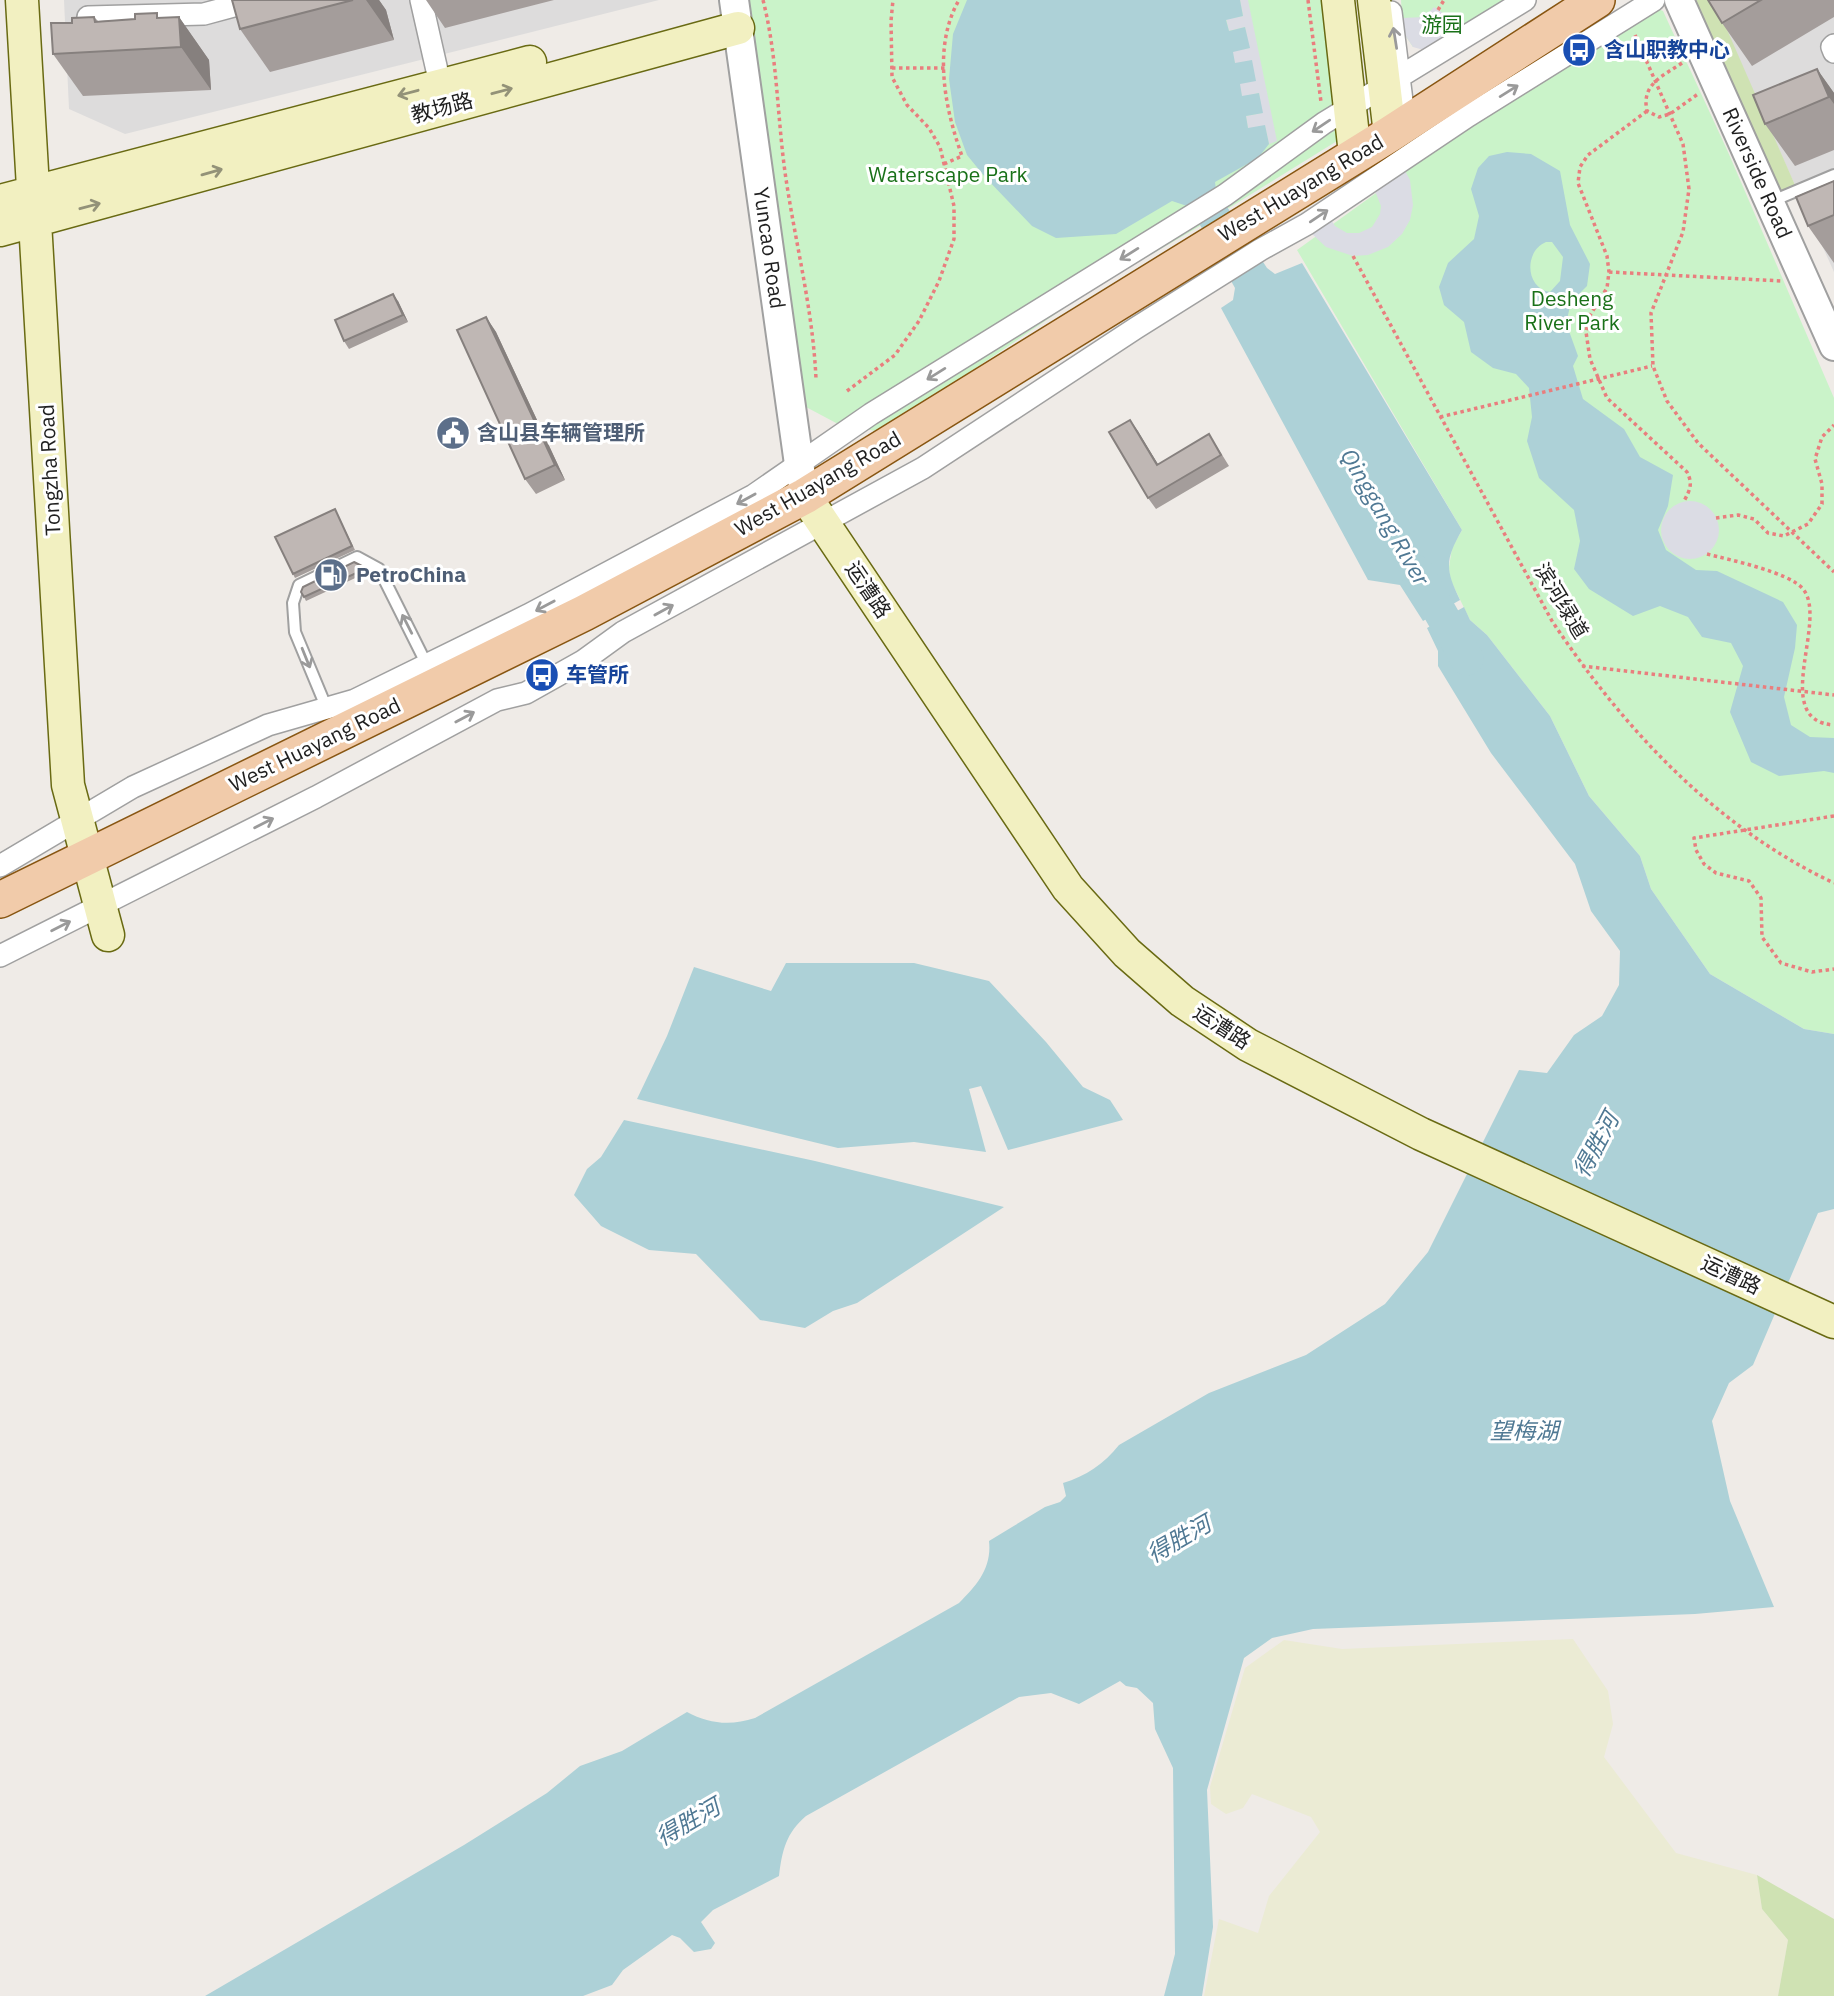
<svg xmlns="http://www.w3.org/2000/svg" width="1834" height="1996" font-family="'IBM Plex Sans','Noto Sans SC',sans-serif">
  <style>
    .residential { fill: #dddcdc }
    .farmland { fill: #ebebd4 }
    .grass { fill: #cfe2b3 }
    .park { fill: #caf3c9 }
    .plaza { fill: #dbdce4 }
    .water { fill: #add1d7; fill-rule: evenodd }
    .lines { fill: none; stroke-linecap: round; stroke-linejoin: round }
    .river { stroke: #add1d7; stroke-width: 33 }
    .service-casing { stroke: #a0a0a0; stroke-width: 14 }
    .minor-casing { stroke: #a0a0a0; stroke-width: 24 }
    .tertiary-casing { stroke: #a0a0a0; stroke-width: 32 }
    .secondary-casing { stroke: #696a13; stroke-width: 35 }
    .primary-casing { stroke: #885612; stroke-width: 38 }
    .path { stroke: #e97e7e; stroke-width: 3.5; stroke-dasharray: 3.5 3.5; stroke-linecap: butt }
    .service { stroke: #fff; stroke-width: 10 }
    .minor { stroke: #fff; stroke-width: 21 }
    .tertiary { stroke: #fff; stroke-width: 28 }
    .secondary { stroke: #f2f0c1; stroke-width: 32 }
    .primary { stroke: #f1cbaa; stroke-width: 35 }
    .wall { fill: #a49d9b }
    .shaded-wall { fill: #86807e }
    .building { fill: #bfb7b4; stroke: #86807e; stroke-width: 2 }
    .oneway { stroke: #9a9a9a }
    .oneway2 { stroke: #939278 }
    .labels { text-anchor: middle; stroke-width: 6; stroke-linejoin: round; paint-order: stroke }
    .park-label { font-size: 21px; fill: #1a7119; stroke: #fff }
    .transit-label { font-size: 21px; font-weight: bold; fill: #164399; stroke: #fff; text-anchor: start }
    .street-label { font-size: 21px; fill: #1f1f1f; stroke: #fff }
    .service-label { font-size: 21px; font-weight: bold; fill: #4e5e75; stroke: #fff; text-anchor: start }
    .water-label { font-size: 23px; font-style: italic; fill: #507994; stroke: #fff }
  </style>
  <rect width="100%" height="100%" fill="#efebe7"/>
  <path class="residential" d="M 64,0 L 659,0 L 125,134 L 69,109 Z
    M 1834,0 L 1834,272 L 1723,25 Z"/>
  <path class="farmland" d="M 1573,1639 L 1608,1691 L 1613,1724 L 1604,1757 L 1676,1853 L 1757,1875 L 1762,1909 L 1788,1940 L 1778,1996 L 1204,1996 L 1219,1919 L 1258,1933 L 1269,1896 L 1320,1832 L 1311,1817 L 1252,1794 L 1243,1808 L 1226,1814 L 1211,1804 L 1210,1787 L 1245,1668 L 1284,1640 L 1342,1649 Z"/>
  <path class="grass" d="M 1697,0 L 1767,0 L 1725,25 L 1795,185 L 1787,190 L 1776,190 L 1692,6 Z
    M 1757,1875 L 1834,1919 L 1834,1996 L 1778,1996 L 1788,1940 L 1762,1909 Z"/>
  <path class="park" d="M 744,0 L 1328,0 L 1341,110 L 1337,141 L 1200,226 L 1094,288 L 881,432 L 838,424 L 806,407 Z
    M 1401,0 L 1529,0 L 1413,47 L 1403,32 Z
    M 1641,2 L 1663,11 L 1728,152 L 1834,398 L 1834,1034 L 1804,1029 L 1710,974 L 1651,889 L 1640,856 L 1589,796 L 1550,716 L 1487,635 L 1470,620 L 1450,579 L 1449,567 L 1452,548 L 1462,530 L 1297,250 Z"/>
  <path class="plaza" d="M 1240,0 L 1248,0 L 1277,141 L 1269,144 L 1265,126 L 1248,129 L 1246,116 L 1262,113 L 1259,93 L 1242,97 L 1239,84 L 1252,61 L 1235,64 L 1232,51 L 1249,48 L 1245,27 L 1229,31 L 1226,19 L 1243,16 Z
    M 1434,7 L 1453,20 L 1480,32 L 1431,52 L 1413,47 L 1403,32 L 1402,18 L 1425,17 Z
    M 1402,165 L 1410,180 L 1413,205 L 1410,220 L 1402,234 L 1388,247 L 1368,255 L 1353,256 L 1326,247 L 1310,232 L 1330,218 L 1335,226 L 1347,233 L 1359,233 L 1372,227 L 1380,214 L 1381,206 L 1375,191 Z
    M1661 530a29 29 0 1 1 58 0a29 29 0 1 1-58 0Z"/>
  <path class="water" d="M 967,0 L 1240,0 L 1243,16 L 1226,20 L 1229,31 L 1245,27 L 1250,48 L 1233,52 L 1235,63 L 1252,60 L 1256,81 L 1240,84 L 1242,96 L 1259,93 L 1263,113 L 1246,116 L 1248,128 L 1265,125 L 1269,144 L 1258,158 L 1215,182 L 1216,190 L 1267,268 L 1275,274 L 1302,263 L 1462,530 C 1445,560 1445,569 1460,600 L 1423,621 L 1400,585 L 1368,580 L 1221,308 L 1233,300 L 1235,288 L 1190,207 L 1172,201 L 1116,234 L 1056,238 L 1032,226 L 985,177 L 967,155 L 955,122 L 949,79 L 953,34 Z
    M 1507,152 L 1531,154 L 1560,171 L 1570,225 L 1590,264 L 1587,286 L 1571,302 L 1568,315 L 1569,331 L 1578,356 L 1573,366 L 1583,399 L 1624,429 L 1640,457 L 1673,475 L 1668,506 L 1658,530 L 1666,550 L 1696,570 L 1717,571 L 1783,602 L 1797,625 L 1795,648 L 1784,697 L 1791,725 L 1810,737 L 1834,738 L 1834,773 L 1824,771 L 1779,776 L 1751,762 L 1730,712 L 1743,666 L 1731,643 L 1702,637 L 1688,617 L 1660,606 L 1633,616 L 1589,589 L 1574,569 L 1580,541 L 1574,510 L 1539,478 L 1527,441 L 1532,417 L 1529,388 L 1516,374 L 1493,368 L 1471,352 L 1464,322 L 1444,305 L 1439,287 L 1448,263 L 1474,239 L 1479,216 L 1471,189 L 1478,168 L 1489,156 ZM 1546,242 L 1552,242 L 1563,257 L 1560,281 L 1550,292 C 1525,288 1524,251 1546,242 Z
    M 1464,607 L 1470,620 L 1487,635 L 1550,716 L 1589,796 L 1640,856 L 1651,889 L 1710,974 L 1804,1029 L 1834,1034 L 1834,1209 L 1818,1213 L 1753,1365 L 1729,1383 L 1712,1421 L 1730,1501 L 1774,1607 L 1695,1614 L 1313,1629 L 1272,1638 L 1244,1658 L 1207,1790 L 1213,1927 L 1202,1996 L 1164,1996 L 1175,1954 L 1173,1768 L 1155,1729 L 1153,1703 L 1137,1688 L 1126,1686 L 1120,1681 L 1079,1704 L 1051,1693 L 1019,1697 L 806,1816 C 786,1833 782,1851 779,1876 L 713,1910 L 701,1922 L 715,1943 L 711,1949 L 694,1952 L 680,1938 L 672,1935 L 623,1970 L 612,1985 L 583,1996 L 205,1996 L 464,1845 L 547,1793 L 580,1766 L 622,1751 L 687,1712 C 709,1724 731,1726 755,1718 L 959,1603 C 977,1585 992,1568 989,1541 L 1045,1507 L 1060,1502 L 1066,1496 L 1063,1483 C 1086,1476 1104,1464 1119,1445 L 1209,1393 L 1306,1355 L 1385,1304 L 1428,1252 L 1519,1070 L 1547,1073 L 1574,1035 L 1602,1016 L 1619,985 L 1620,951 L 1591,911 L 1575,864 L 1491,753 L 1438,666 L 1438,651 L 1427,628 Z
    M 786,963 L 914,963 L 989,981 L 1046,1042 L 1083,1087 L 1110,1100 L 1123,1120 L 1008,1150 L 981,1086 L 969,1089 L 986,1152 L 914,1142 L 838,1148 L 637,1099 L 667,1036 L 694,967 L 771,991 Z
    M 624,1120 L 815,1161 L 1004,1207 L 857,1303 L 833,1311 L 805,1328 L 760,1320 L 696,1254 L 649,1250 L 601,1226 L 574,1195 L 587,1169 L 601,1157 Z"/>
  <g class="lines">
    <path class="river" d="M 1417,572 L 1467,659"/>
    <g class="service-casing">
      <path id="service" d="M 1770,202 L 1834,175
        M 327,709 L 295,632 L 293,603 L 299,585 L 357,557 L 379,569 L 428,667"/>
    </g>
    <g class="minor-casing">
      <path id="minor" d="M 421,0 L 443,97
        M 1391,12 L 1405,125
        M 88,17 L 204,14 L 256,0
        M 1834,45 L 1832,47 L 1834,52
        M 0,866 L 133,787 L 268,725 L 355,700 L 528,615 L 754,495 L 871,414 L 1225,195 L 1324,123 L 1525,0
        M 0,956 L 316,797 L 497,700 L 526,693 L 583,661 L 623,632 L 923,468 L 1136,328 L 1260,250 L 1307,224 L 1468,116 L 1654,0"/>
    </g>
    <g class="tertiary-casing">
      <path id="tertiary" d="M 734,0 L 799,464 L 805,496
        M 1679,0 L 1834,346"/>
    </g>
    <g class="secondary-casing">
      <path id="secondary" d="M 22,0 L 68,785 L 108,935
        M 1338,0 L 1355,154
        M 1374,0 L 1390,134
        M 0,201 L 530,62
        M 0,230 L 738,28
        M 805,496 L 1068,888 L 1127,953 L 1182,1001 L 1248,1045 L 1421,1134 L 1834,1322"/>
    </g>
    <g class="primary-casing">
      <path id="primary" d="M 0,900 L 584,613 L 805,496 L 1390,134 L 1597,0"/>
    </g>
    <path class="path" d="M 763,0 C 778,59 777,119 786,179 C 796,246 813,311 816,379
      M 1308,0 L 1321,102
      M 1438,10 L 1444,0
      M 1635,35 L 1683,144 L 1689,189 L 1683,232 L 1651,313 L 1653,366 L 1667,401 L 1698,443 L 1834,572
      M 1682,63 C 1663,76 1641,84 1647,111 L 1659,117 L 1670,114 L 1698,94
      M 892,68 L 945,68
      M 1647,111 L 1588,155 L 1580,167 L 1578,183 L 1607,256 L 1609,272 L 1607,288 L 1589,317 L 1586,332 L 1590,359 L 1607,398 L 1687,472 C 1693,484 1690,490 1684,501
      M 944,164 L 962,156 C 945,109 932,47 959,0
      M 1353,256 L 1552,621 C 1624,729 1715,827 1834,883
      M 1609,272 L 1782,281
      M 847,391 L 895,355 L 919,321 L 939,281 L 954,239 L 954,206 L 940,147 L 929,128 L 907,105 L 892,77 L 891,21 L 893,0
      M 1440,417 L 1652,366
      M 1716,518 L 1738,515 L 1754,519 L 1768,533 L 1784,536 L 1808,524 L 1822,504 L 1822,484 L 1815,459 L 1822,437 L 1834,425
      M 1707,554 C 1730,560 1789,572 1803,589 C 1829,620 1769,721 1834,725
      M 1582,666 L 1834,695
      M 1834,816 L 1694,838 L 1696,850 L 1704,864 L 1716,873 L 1749,881 L 1761,898 L 1762,937 L 1781,963 L 1812,972 L 1834,969"/>
    <use href="#service" class="service"/>
    <use href="#minor" class="minor"/>
    <use href="#tertiary" class="tertiary"/>
    <use href="#secondary" class="secondary"/>
    <use href="#primary" class="primary"/>
  </g>
  <path class="wall" d="M 232,0 L 379,0 L 386,10 L 394,40 L 270,72 L 240,29 Z
    M 426,0 L 554,0 L 445,28 Z
    M 1708,0 L 1834,0 L 1834,17 L 1752,66 L 1722,23 Z
    M 94,17 L 98,21 L 179,17 L 209,60 L 211,90 L 83,96 L 53,54 L 72,23 Z
    M 1817,69 L 1834,93 L 1834,150 L 1795,166 L 1765,124 Z
    M 1834,181 L 1834,263 L 1808,226 Z
    M 398,301 L 408,322 L 349,349 L 344,341 Z
    M 486,317 L 496,332 L 565,480 L 536,494 L 525,479 Z
    M 1130,420 L 1158,464 L 1216,445 L 1229,466 L 1156,509 L 1148,498 Z
    M 335,509 L 355,550 L 295,578 L 293,574 Z
    M 362,566 L 366,573 L 306,601 L 304,597 Z"/>
  <path class="shaded-wall" d="M 366,0 L 379,0 L 386,10 L 394,40 Z
    M 179,17 L 209,60 L 211,90 L 181,47 Z
    M 1817,69 L 1834,93 L 1834,104 L 1829,97 Z
    M 393,294 L 398,301 L 408,322 L 403,315 Z
    M 486,317 L 496,332 L 565,480 L 555,465 Z
    M 1130,420 L 1138,431 L 1165,476 L 1157,465 Z"/>
  <path class="building" d="M 232,0 L 353,0 L 240,29 Z
    M 1708,0 L 1761,0 L 1722,23 Z
    M 157,13 L 157,18 L 179,17 L 181,47 L 53,54 L 51,23 L 72,23 L 72,18 L 94,17 L 95,22 L 135,19 L 135,14 Z
    M 1817,69 L 1829,97 L 1765,124 L 1753,95 Z
    M 1834,181 L 1834,215 L 1808,226 L 1796,197 Z
    M 393,294 L 403,315 L 344,341 L 335,320 Z
    M 486,317 L 555,465 L 525,479 L 457,330 Z
    M 1130,420 L 1157,465 L 1209,434 L 1221,455 L 1148,498 L 1109,432 Z
    M 335,509 L 352,546 L 293,574 L 275,537 Z
    M 354,562 L 362,566 L 363,570 L 304,597 L 301,592 L 303,587 Z"/>
  <defs><path id="oneway-shaft" d="M-6 0H5M1.5-3L5.5 0L1.5 3" fill="none" stroke-width="1.6" stroke-linecap="round" stroke-linejoin="round" transform="scale(1.75)"/></defs>
  <g class="oneway">
    <use href="#oneway-shaft" transform="translate(1395 38) rotate(-99)"/>
    <use href="#oneway-shaft" transform="translate(1509 91) rotate(-32)"/>
    <use href="#oneway-shaft" transform="translate(1321 126) rotate(146)"/>
    <use href="#oneway-shaft" transform="translate(1319 216) rotate(-34)"/>
    <use href="#oneway-shaft" transform="translate(1129 254) rotate(148)"/>
    <use href="#oneway-shaft" transform="translate(936 374) rotate(148)"/>
    <use href="#oneway-shaft" transform="translate(746 499) rotate(151)"/>
    <use href="#oneway-shaft" transform="translate(545 606) rotate(152)"/>
    <use href="#oneway-shaft" transform="translate(664 610) rotate(-29)"/>
    <use href="#oneway-shaft" transform="translate(407 624) rotate(-117)"/>
    <use href="#oneway-shaft" transform="translate(306 658) rotate(68)"/>
    <use href="#oneway-shaft" transform="translate(465 717) rotate(-28)"/>
    <use href="#oneway-shaft" transform="translate(264 823) rotate(-27)"/>
    <use href="#oneway-shaft" transform="translate(61 926) rotate(-27)"/>
  </g>
  <g class="oneway2">
    <use href="#oneway-shaft" transform="translate(502 91) rotate(-15)"/>
    <use href="#oneway-shaft" transform="translate(408 93) rotate(165)"/>
    <use href="#oneway-shaft" transform="translate(212 172) rotate(-16)"/>
    <use href="#oneway-shaft" transform="translate(90 206) rotate(-15)"/>
  </g>
  <defs>
    <g id="bus-disc" transform="scale(1.75)"><circle r="9.5" fill="#1a4fb4" stroke="#fff"/><path d="M-5-6H5V4H4V6H2V4H-2V6H-4V4H-5ZM-3.5-4V0h7V-4ZM-3.5 1.2v1.5H-2V1.2ZM2 1.2v1.5H3.5V1.2Z" fill="#fff"/></g>
    <g id="civic-disc" transform="scale(1.75)"><circle r="9.5" fill="#5c6f8a" stroke="#fff"/><path d="M-.6-6.5H3V-4.5H.6V-3L4-1V1h2V6H-6V1h2V-1L-.6-3ZM-1.2 2.5V6h2.4V2.5Z" fill="#fff"/></g>
    <g id="fuel-disc" transform="scale(1.75)"><circle r="9.5" fill="#5c6f8a" stroke="#fff"/><path d="M-5.5-6h7V0h2V4h1.3V-2.5L3-4.5l.8-.8L6-3V5H2.5V1h-1V6h-7ZM-4.2-4.7v3.2H.2V-4.7Z" fill="#fff"/></g>
  </defs>
  <g fill-rule="evenodd">
    <use href="#bus-disc" x="1579" y="50"/>
    <use href="#civic-disc" x="453" y="433"/>
    <use href="#fuel-disc" x="331" y="575"/>
    <use href="#bus-disc" x="542" y="675"/>
  </g>
  <g class="labels">
    <g class="park-label">
      <text x="1442" y="32">游园</text>
      <text x="948" y="182">Waterscape Park</text>
      <text x="1572" y="306">Desheng<tspan x="1572" dy="24">River Park</tspan></text>
    </g>
    <g class="transit-label">
      <text x="1604" y="57">含山职教中心</text>
      <text x="566" y="682">车管所</text>
    </g>
    <g class="street-label">
      <text transform="translate(442 108) rotate(-15)" y="7">教场路</text>
      <text transform="translate(1757 173) rotate(66)" y="7">Riverside Road</text>
      <text transform="translate(1301 188) rotate(-31)" y="7">West Huayang Road</text>
      <text transform="translate(769 248) rotate(82)" y="7">Yuncao Road</text>
      <text transform="translate(50 470) rotate(-93)" y="7">Tongzha Road</text>
      <text transform="translate(818 484) rotate(-30)" y="7">West Huayang Road</text>
      <text transform="translate(868 590) rotate(56)" y="7">运漕路</text>
      <text transform="translate(1561 601) rotate(59)" y="7">滨河绿道</text>
      <text transform="translate(315 745) rotate(-26)" y="7">West Huayang Road</text>
      <text transform="translate(1222 1027) rotate(33)" y="7">运漕路</text>
      <text transform="translate(1731 1275) rotate(25)" y="7">运漕路</text>
    </g>
    <g class="service-label">
      <text x="477" y="440">含山县车辆管理所</text>
      <text x="356" y="582">PetroChina</text>
    </g>
    <g class="water-label">
      <text transform="translate(1385 517) rotate(60)" y="8">Qinggang River</text>
      <text transform="translate(1596 1145) rotate(-62)" y="8">得胜河</text>
      <text x="1524" y="1439">望梅湖</text>
      <text transform="translate(1179 1539) rotate(-30)" y="8">得胜河</text>
      <text transform="translate(688 1822) rotate(-30)" y="8">得胜河</text>
    </g>
  </g>
</svg>
